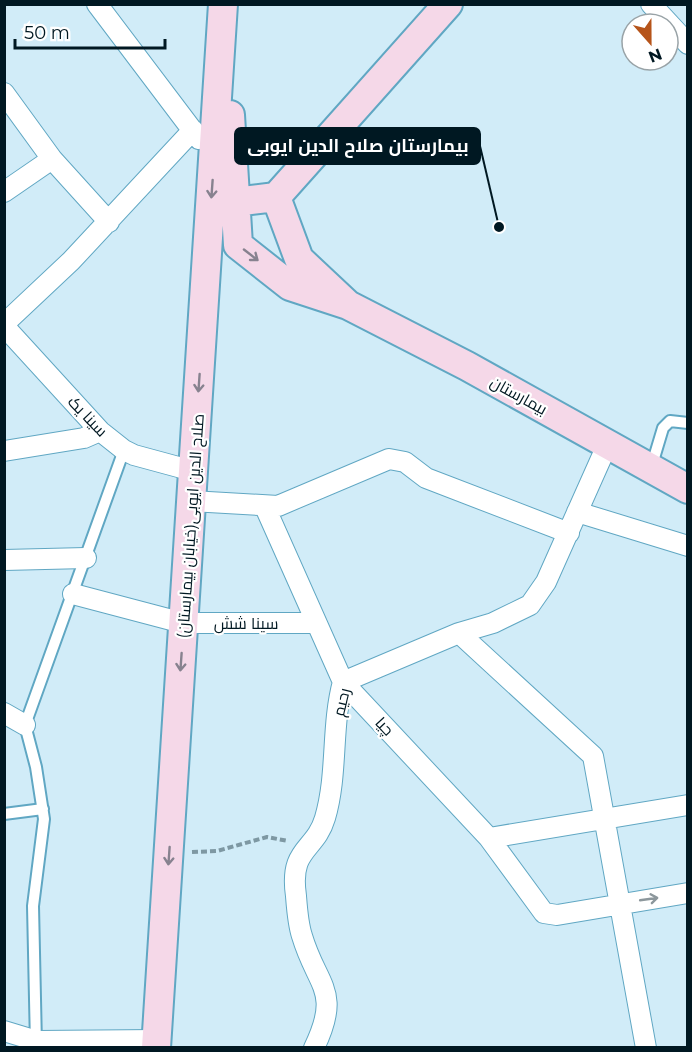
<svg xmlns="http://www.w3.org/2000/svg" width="692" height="1052" font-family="Montserrat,Cairo,sans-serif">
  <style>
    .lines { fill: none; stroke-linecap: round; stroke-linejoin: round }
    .lane-casing { stroke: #60a7c3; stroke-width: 14 }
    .street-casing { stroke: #60a7c3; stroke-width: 22 }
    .secondary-casing { stroke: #60a7c3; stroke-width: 32 }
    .path { stroke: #7e98a3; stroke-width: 4; stroke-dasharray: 6 3; stroke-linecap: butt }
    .lane { stroke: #fff; stroke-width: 10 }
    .street { stroke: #fff; stroke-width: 20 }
    .secondary { stroke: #f5d8e8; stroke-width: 28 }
    .oneway { stroke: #87828f }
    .oneway2 { stroke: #8c979c }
    .labels { text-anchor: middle; stroke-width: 4.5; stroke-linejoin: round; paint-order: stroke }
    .street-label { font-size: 16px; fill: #001822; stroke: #fff }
    .leader { fill: none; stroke: #001822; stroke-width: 2 }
    .callout-dot { fill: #001822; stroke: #fff; stroke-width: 2 }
    .callout { fill: #001822; stroke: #001822; stroke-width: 2 }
    .callout-label { font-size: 18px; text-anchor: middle; font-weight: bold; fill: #fff }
  </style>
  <rect width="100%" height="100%" fill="#d1ecf8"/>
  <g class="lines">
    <g class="lane-casing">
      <path id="lane" d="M 651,468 L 663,428 L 670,421 L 688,423
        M 4,814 L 43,809
        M 36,1045 L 33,906 L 44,819 L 36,767 L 25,725 L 124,450"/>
    </g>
    <g class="street-casing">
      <path id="street" d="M 97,4 L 199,139
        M 651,4 L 688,44
        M 4,93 L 52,159 L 109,222
        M 4,192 L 52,159
        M 4,324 L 71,261 L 193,130
        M 4,326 L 100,431 L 124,450 L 134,455 L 193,471
        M 4,451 L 84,438 L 100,431
        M 191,501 L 278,506 L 389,459 L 405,462 L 426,478 L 569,533
        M 265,507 L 343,682 L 489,838 L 544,913 L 557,915 L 688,893
        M 577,512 L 688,546
        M 4,560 L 86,558
        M 73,594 L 183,623 L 315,623
        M 459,633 L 593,756 L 646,1048
        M 4,713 L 25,725
        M 489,838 L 688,805
        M 4,1031 L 37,1041 L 157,1040
        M 314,1048 C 342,990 317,987 302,936 C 298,924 297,909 296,896 C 289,847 315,852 325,818 C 338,774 331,726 343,682 L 459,633 L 493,623 L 530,605 L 546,582 L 608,443"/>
    </g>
    <g class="secondary-casing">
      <path id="secondary" d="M 230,115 L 238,245 L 290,286 L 348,305 L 299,259 L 276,197
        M 235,202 L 276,197 L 448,4
        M 348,305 L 467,366 L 688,489
        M 156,1048 L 223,4"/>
    </g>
    <path class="path" d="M 192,852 L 217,851 L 267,837 L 288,841"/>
    <use href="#lane" class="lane"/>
    <use href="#street" class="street"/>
    <use href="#secondary" class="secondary"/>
  </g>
  <defs><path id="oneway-shaft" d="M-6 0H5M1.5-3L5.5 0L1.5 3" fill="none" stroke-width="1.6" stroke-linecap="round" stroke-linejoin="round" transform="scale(1.5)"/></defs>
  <g class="oneway">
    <use href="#oneway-shaft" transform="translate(212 189) rotate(94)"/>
    <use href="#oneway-shaft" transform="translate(251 255) rotate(38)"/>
    <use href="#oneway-shaft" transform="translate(199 383) rotate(94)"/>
    <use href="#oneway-shaft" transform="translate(181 662) rotate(94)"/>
    <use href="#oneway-shaft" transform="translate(169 856) rotate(94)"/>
  </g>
  <use class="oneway2" href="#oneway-shaft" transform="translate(649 899) rotate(-8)"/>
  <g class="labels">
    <g class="street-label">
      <text transform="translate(519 395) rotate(29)" y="6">بیمارستان</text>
      <text transform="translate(88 416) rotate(46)" y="6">سینا یک</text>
      <text transform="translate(190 526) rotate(-86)" y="6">صلاح الدین ایوبی(خیابان بیمارستان)</text>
      <text x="246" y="629">سینا شش</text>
      <text transform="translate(341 702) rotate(-76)" y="6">رحیم</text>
      <text transform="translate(385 726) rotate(47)" y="6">چیا</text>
    </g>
  </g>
  <path class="leader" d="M499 227L480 146"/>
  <circle class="callout-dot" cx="499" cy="227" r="6"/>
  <rect class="callout" x="235" y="128" width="245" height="36" rx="6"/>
  <g class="callout-label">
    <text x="358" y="152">بیمارستان صلاح الدین ایوبی</text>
  </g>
  <rect width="692" height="1052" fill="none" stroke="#001822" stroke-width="12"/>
  <g transform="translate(650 42) rotate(159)"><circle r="28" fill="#ffffff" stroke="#99a3a7" stroke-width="1.5"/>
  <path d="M0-4.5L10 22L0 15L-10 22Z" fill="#b6541a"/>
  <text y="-9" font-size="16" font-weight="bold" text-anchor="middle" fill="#001822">N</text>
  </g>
  <path d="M15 39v9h150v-9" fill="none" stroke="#001822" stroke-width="3"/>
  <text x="24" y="39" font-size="18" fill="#001822" stroke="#ffffff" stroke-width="4.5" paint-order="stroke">50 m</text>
</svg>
